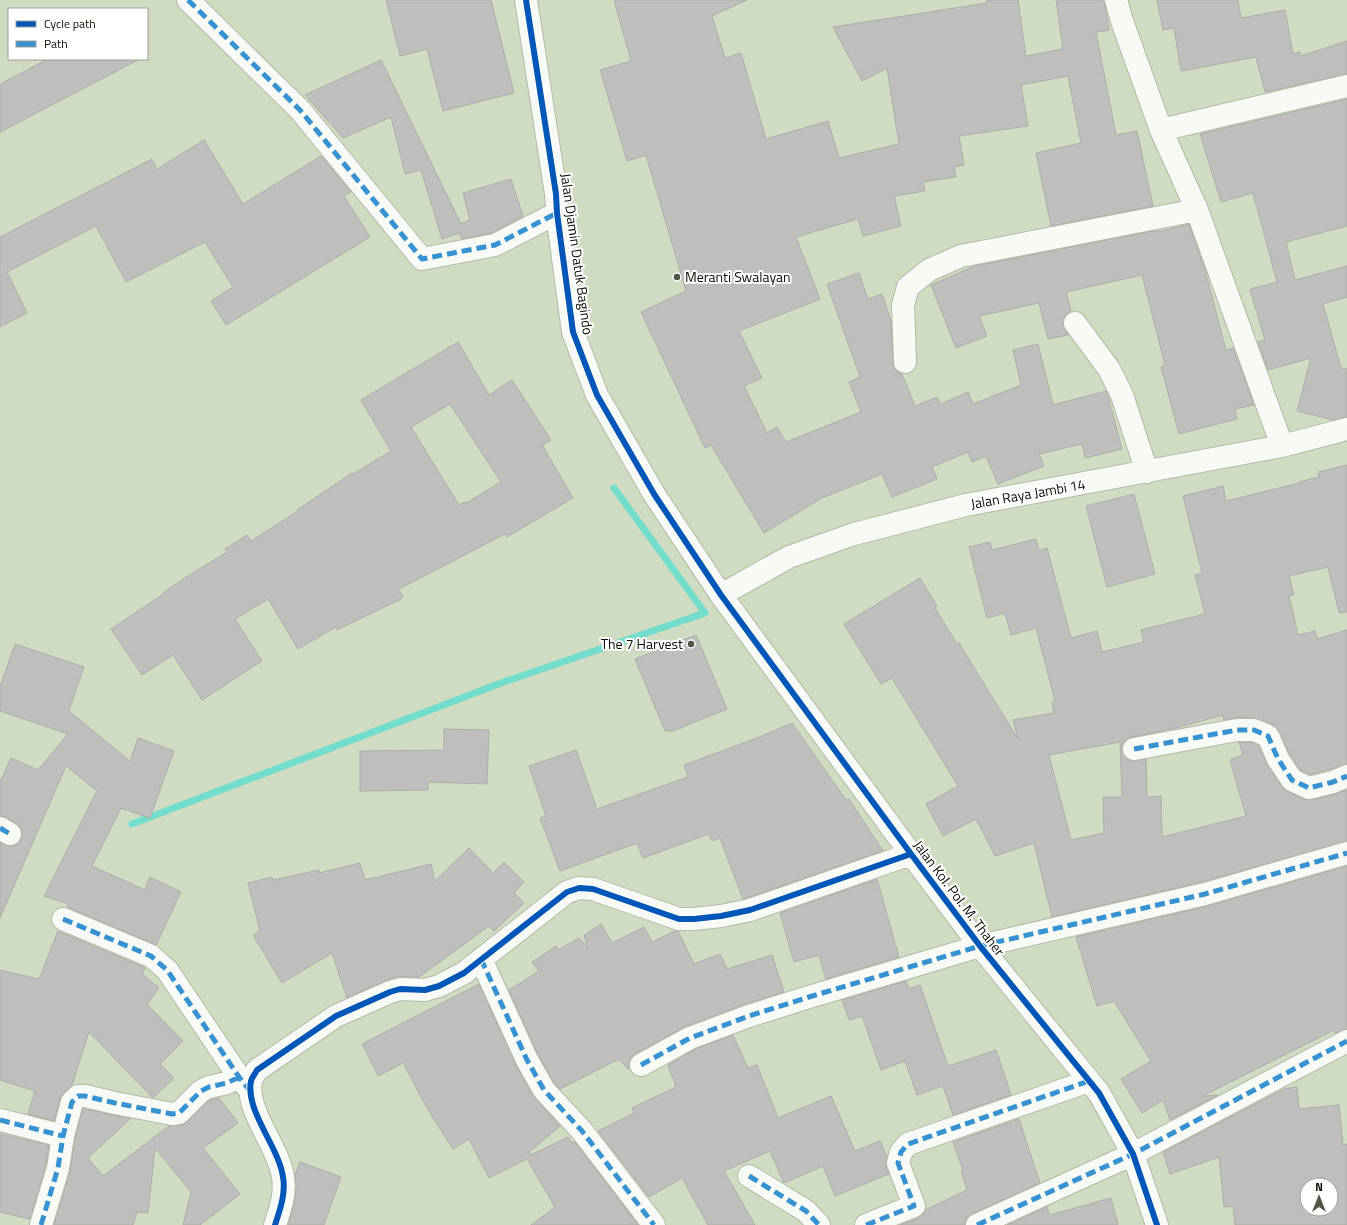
<svg xmlns="http://www.w3.org/2000/svg" width="1347" height="1225" font-family="'Titillium Web',sans-serif">
  <style>
    .lines { fill: none; stroke-linecap: round; stroke-linejoin: round }
    .stream { stroke: #72ddcc; stroke-width: 7 }
    .building { fill: #bebfbc; stroke: #acada9; fill-rule: evenodd }
    .minor-casing { stroke: #b1baa6; stroke-width: 24 }
    .minor { stroke: #f8faf6; stroke-width: 22 }
    .quiet { stroke: #3792d1; stroke-width: 5; stroke-dasharray: 10 5; stroke-linecap: butt }
    .cycleway-casing { stroke: #fff; stroke-width: 8 }
    .cycleway { stroke: #0057b8; stroke-width: 6 }
    .poi-dot { fill: #4f5745; stroke: #fff; stroke-width: 1.5 }
    .labels { text-anchor: middle; stroke-width: 4; stroke-linejoin: round; paint-order: stroke }
    .street-label { font-size: 14px; fill: #090f02; stroke: #fff }
    .poi-label { font-size: 14px; fill: #090f02; stroke: #fff; text-anchor: start }
  </style>
  <rect width="100%" height="100%" fill="#d0dcc1"/>
  <g class="lines">
    <path class="stream" d="M 132,824 L 501,683 L 705,613 L 614,488"/>
  </g>
  <path class="building" d="M 386,0 L 491,0 L 514,93 L 443,111 L 427,49 L 400,56 Z
    M 614,0 L 747,0 L 712,16 L 725,58 L 741,53 L 766,139 L 828,121 L 839,158 L 899,144 L 887,68 L 862,81 L 833,27 L 987,3 L 987,0 L 1018,0 L 1026,56 L 1063,49 L 1056,0 L 1104,0 L 1109,30 L 1096,32 L 1116,135 L 1137,131 L 1153,206 L 1051,226 L 1036,153 L 1081,143 L 1068,76 L 1021,85 L 1028,126 L 959,136 L 964,165 L 954,167 L 956,177 L 923,182 L 925,191 L 894,196 L 901,226 L 863,236 L 858,219 L 796,237 L 820,299 L 739,331 L 762,378 L 744,386 L 767,433 L 777,427 L 786,442 L 861,412 L 849,382 L 860,377 L 827,284 L 859,273 L 868,299 L 882,294 L 891,321 L 893,363 L 895,369 L 899,373 L 902,374 L 915,406 L 937,397 L 941,404 L 968,392 L 973,404 L 1021,385 L 1013,350 L 1038,344 L 1053,405 L 1106,391 L 1108,396 L 1122,449 L 1085,458 L 1082,444 L 1039,454 L 1044,466 L 998,484 L 986,456 L 972,462 L 968,452 L 932,467 L 937,479 L 892,497 L 882,474 L 822,498 L 764,533 L 711,445 L 705,448 L 641,312 L 686,291 L 646,155 L 627,161 L 600,70 L 631,61 Z
    M 1157,0 L 1238,0 L 1241,18 L 1285,10 L 1293,54 L 1300,52 L 1301,56 L 1347,41 L 1347,74 L 1265,92 L 1256,57 L 1181,71 L 1174,28 L 1163,30 Z
    M 48,59 L 140,59 L 0,132 L 0,84 Z
    M 381,60 L 461,224 L 470,220 L 463,193 L 511,179 L 523,216 L 491,233 L 462,239 L 460,233 L 442,239 L 421,170 L 405,174 L 391,117 L 343,138 L 305,95 Z
    M 1347,99 L 1347,226 L 1286,242 L 1295,280 L 1347,266 L 1347,297 L 1323,304 L 1341,368 L 1347,369 L 1347,417 L 1333,420 L 1297,411 L 1311,358 L 1268,370 L 1258,342 L 1265,340 L 1250,289 L 1277,282 L 1253,193 L 1221,202 L 1200,134 Z
    M 204,140 L 243,204 L 321,156 L 351,192 L 344,196 L 370,237 L 226,325 L 211,301 L 233,287 L 205,242 L 126,282 L 96,226 L 7,272 L 27,313 L 0,327 L 0,237 L 152,159 L 157,169 Z
    M 1189,224 L 1205,270 L 1226,350 L 1233,348 L 1254,405 L 1235,409 L 1237,419 L 1179,434 L 1161,367 L 1165,365 L 1142,275 L 1066,292 L 1071,311 L 1067,313 L 1064,318 L 1063,324 L 1068,335 L 1048,339 L 1039,303 L 979,316 L 987,336 L 956,348 L 931,285 L 975,266 L 1158,230 L 1158,232 Z
    M 458,342 L 489,395 L 512,380 L 551,440 L 542,445 L 573,498 L 507,537 L 505,534 L 399,589 L 403,598 L 337,630 L 336,627 L 298,649 L 268,599 L 235,619 L 262,661 L 202,700 L 173,655 L 142,675 L 111,629 L 165,593 L 164,592 L 188,576 L 227,552 L 225,549 L 247,535 L 251,541 L 298,511 L 297,510 L 352,473 L 353,474 L 391,451 L 361,400 ZM 450,404 L 501,482 L 466,503 L 465,502 L 459,505 L 411,427 Z
    M 1347,465 L 1347,612 L 1339,613 L 1328,567 L 1289,576 L 1294,595 L 1289,596 L 1298,635 L 1315,631 L 1317,639 L 1347,630 L 1347,764 L 1310,775 L 1300,770 L 1289,753 L 1279,731 L 1273,725 L 1254,718 L 1237,718 L 1224,720 L 1223,715 L 1176,728 L 1131,737 L 1126,740 L 1122,744 L 1122,751 L 1125,757 L 1130,761 L 1136,761 L 1146,759 L 1147,797 L 1161,796 L 1162,837 L 1246,816 L 1230,760 L 1243,755 L 1239,742 L 1251,742 L 1259,746 L 1268,766 L 1282,787 L 1287,791 L 1304,799 L 1312,800 L 1336,794 L 1347,790 L 1347,841 L 1202,882 L 1052,917 L 1034,843 L 995,856 L 976,819 L 943,836 L 926,804 L 958,786 L 892,678 L 881,684 L 844,624 L 920,578 L 937,606 L 935,608 L 957,644 L 959,643 L 1018,739 L 1013,720 L 1054,713 L 1052,702 L 1055,701 L 1036,628 L 1011,635 L 1005,613 L 987,618 L 969,547 L 990,542 L 992,550 L 1036,539 L 1039,551 L 1047,548 L 1071,638 L 1097,631 L 1102,652 L 1144,642 L 1141,630 L 1205,614 L 1195,575 L 1202,573 L 1183,496 L 1223,486 L 1226,501 L 1299,483 L 1299,482 L 1319,477 L 1318,472 ZM 1120,742 L 1122,797 L 1103,797 L 1104,833 L 1071,840 L 1049,755 Z
    M 1134,494 L 1155,574 L 1107,587 L 1086,506 Z
    M 696,635 L 727,709 L 673,731 L 665,731 L 635,659 Z
    M 15,644 L 84,667 L 69,711 L 130,761 L 138,738 L 174,751 L 150,818 L 121,808 L 92,866 L 145,890 L 150,877 L 181,892 L 156,945 L 67,907 L 68,904 L 44,896 L 97,791 L 66,766 L 0,918 L 0,843 L 9,846 L 16,845 L 20,841 L 22,834 L 21,828 L 17,824 L 6,817 L 0,816 L 0,782 L 11,758 L 38,770 L 68,734 L 0,711 L 0,687 Z
    M 792,723 L 846,800 L 849,799 L 883,851 L 743,899 L 720,838 L 712,841 L 709,834 L 643,858 L 637,843 L 560,871 L 540,818 L 546,816 L 529,766 L 576,750 L 597,809 L 688,777 L 684,765 L 757,738 Z
    M 444,729 L 489,730 L 487,784 L 428,782 L 428,790 L 360,791 L 360,751 L 444,750 Z
    M 469,848 L 493,873 L 504,862 L 524,882 L 514,893 L 524,903 L 494,931 L 489,926 L 419,977 L 396,977 L 385,981 L 347,998 L 332,953 L 282,983 L 253,935 L 260,931 L 248,883 L 272,877 L 273,880 L 319,870 L 319,873 L 360,863 L 365,880 L 431,864 L 435,881 Z
    M 1347,866 L 1347,1029 L 1335,1033 L 1332,1029 L 1332,1031 L 1203,1096 L 1218,1095 L 1170,1120 L 1163,1100 L 1142,1113 L 1121,1079 L 1151,1061 L 1114,1001 L 1097,1006 L 1076,937 L 1208,906 Z
    M 877,879 L 899,957 L 826,979 L 819,955 L 794,962 L 780,913 Z
    M 601,924 L 612,943 L 644,927 L 652,942 L 675,931 L 678,931 L 694,964 L 720,954 L 727,969 L 772,955 L 784,992 L 745,1004 L 684,1027 L 635,1054 L 630,1059 L 629,1064 L 629,1068 L 628,1069 L 619,1059 L 560,1089 L 554,1083 L 538,1054 L 509,990 L 539,971 L 532,962 L 556,946 L 558,950 L 579,938 L 588,948 L 584,935 Z
    M 58,931 L 144,967 L 145,968 L 142,974 L 159,988 L 147,1004 L 183,1041 L 160,1064 L 174,1078 L 153,1098 L 89,1032 L 72,1085 L 63,1093 L 60,1098 L 54,1121 L 28,1114 L 35,1091 L 0,1080 L 0,970 L 39,979 Z
    M 906,981 L 909,989 L 920,985 L 948,1066 L 996,1050 L 1011,1095 L 953,1115 L 943,1086 L 917,1095 L 905,1061 L 881,1070 L 862,1016 L 849,1020 L 842,1000 Z
    M 479,984 L 516,1065 L 533,1096 L 560,1126 L 529,1152 L 531,1155 L 568,1137 L 572,1143 L 575,1142 L 638,1225 L 531,1225 L 555,1207 L 527,1159 L 489,1178 L 469,1139 L 453,1149 L 427,1108 L 403,1063 L 378,1076 L 362,1044 Z
    M 733,1035 L 748,1068 L 757,1065 L 778,1118 L 831,1096 L 855,1151 L 880,1141 L 887,1157 L 886,1167 L 889,1174 L 835,1196 L 823,1166 L 784,1183 L 770,1151 L 724,1171 L 755,1225 L 708,1225 L 682,1178 L 649,1197 L 598,1131 L 634,1113 L 632,1108 L 676,1087 L 668,1065 L 695,1049 Z
    M 1297,1087 L 1299,1109 L 1339,1105 L 1343,1145 L 1347,1144 L 1347,1225 L 1235,1225 L 1233,1206 L 1224,1207 L 1219,1157 L 1170,1174 L 1163,1152 L 1284,1089 ZM 1307,1185 L 1331,1185 L 1331,1209 L 1307,1209 Z
    M 219,1098 L 238,1123 L 203,1148 L 240,1194 L 200,1225 L 183,1225 L 191,1192 L 155,1148 L 148,1213 L 137,1212 L 133,1225 L 54,1225 L 70,1172 L 75,1139 L 83,1108 L 130,1119 L 88,1158 L 103,1176 L 169,1126 L 181,1125 L 187,1122 L 208,1101 Z
    M 1019,1119 L 1040,1183 L 972,1214 L 967,1218 L 965,1225 L 900,1225 L 919,1218 L 923,1214 L 925,1210 L 967,1190 L 961,1170 L 963,1170 L 953,1142 Z
    M 0,1134 L 49,1145 L 46,1165 L 30,1219 L 0,1212 Z
    M 300,1162 L 341,1177 L 324,1225 L 288,1225 L 294,1204 L 296,1189 L 295,1175 Z
    M 1111,1198 L 1118,1225 L 1007,1225 L 1047,1207 L 1050,1215 Z"/>
  <g class="lines">
    <g class="minor-casing">
      <path id="minor" d="M 188,0 L 300,110 L 422,259 L 495,245 L 557,213
        M 526,0 L 556,194 L 557,213 L 573,332 L 597,395 L 654,494 L 721,595 L 911,854 L 980,946 L 1099,1093 L 1133,1154 L 1157,1225
        M 1116,0 L 1123,24 L 1161,130 L 1197,210 L 1282,446
        M 1161,130 L 1347,86
        M 1075,323 L 1109,369 L 1122,395 L 1147,472
        M 905,362 L 903,305 L 908,287 L 929,270 L 961,256 L 1197,210
        M 721,595 L 789,557 L 854,534 L 966,505 L 1282,446 L 1347,429
        M 1134,749 L 1237,730 L 1254,730 L 1268,736 L 1278,759 L 1292,780 L 1309,788 L 1333,782 L 1347,776
        M 0,828 L 10,834
        M 63,919 L 151,956 L 167,970 L 239,1077 L 247,1087
        M 481,959 L 527,1060 L 544,1090 L 582,1131 L 654,1225
        M 641,1065 L 690,1038 L 749,1016 L 809,997 L 980,946 L 1205,894 L 1347,853
        M 0,1120 L 63,1136
        M 749,1176 L 806,1211 L 819,1225
        M 41,1225 L 58,1168 L 63,1136 L 72,1102 L 78,1096 L 85,1096 L 115,1103 L 172,1114 L 179,1113 L 201,1091 L 209,1087 L 227,1083 L 239,1077
        M 275,1225 C 280,1210 286,1193 283,1177 C 279,1147 245,1111 251,1081 C 252,1077 255,1074 257,1070 L 336,1016 L 390,992 L 400,989 L 425,990 L 439,986 L 464,973 L 567,892 L 579,888 L 593,889 L 679,919 L 694,919 L 721,916 L 750,910 L 911,854
        M 866,1225 L 914,1206 L 898,1163 L 901,1152 L 908,1144 L 1089,1081
        M 977,1225 L 1133,1154 L 1347,1041"/>
    </g>
    <use href="#minor" class="minor"/>
    <path class="quiet" d="M 188,0 L 300,110 L 422,259 L 495,245 L 557,213
      M 1134,749 L 1237,730 L 1254,730 L 1268,736 L 1278,759 L 1292,780 L 1309,788 L 1333,782 L 1347,776
      M 0,828 L 10,834
      M 63,919 L 151,956 L 167,970 L 239,1077 L 250,1091
      M 481,959 L 527,1060 L 544,1090 L 582,1131 L 654,1225
      M 641,1065 L 690,1038 L 749,1016 L 809,997 L 980,946 L 1205,894 L 1347,853
      M 0,1120 L 63,1136
      M 749,1176 L 806,1211 L 819,1225
      M 41,1225 L 58,1168 L 63,1136 L 72,1102 L 78,1096 L 85,1096 L 115,1103 L 172,1114 L 179,1113 L 201,1091 L 209,1087 L 227,1083 L 239,1077
      M 866,1225 L 914,1206 L 898,1163 L 901,1152 L 908,1144 L 1089,1081
      M 977,1225 L 1133,1154 L 1347,1041"/>
    <g class="cycleway-casing">
      <path id="cycleway" d="M 526,0 L 556,194 L 557,213 L 573,332 L 597,395 L 654,494 L 721,595 L 911,854 L 980,946 L 1099,1093 L 1133,1154 L 1157,1225
        M 275,1225 C 280,1210 286,1193 283,1177 C 279,1147 245,1111 251,1081 C 252,1077 255,1074 257,1070 L 336,1016 L 390,992 L 400,989 L 425,990 L 439,986 L 464,973 L 567,892 L 579,888 L 593,889 L 679,919 L 694,919 L 721,916 L 750,910 L 911,854"/>
    </g>
    <use href="#cycleway" class="cycleway"/>
  </g>
  <g class="poi-dot">
    <circle cx="677" cy="277" r="4"/>
    <circle cx="691" cy="644" r="4"/>
  </g>
  <g class="labels">
    <g class="street-label">
      <text transform="translate(577 254) rotate(82)" y="5">Jalan Djamin Datuk Bagindo</text>
      <text transform="translate(1028 494) rotate(-10)" y="5">Jalan Raya Jambi 14</text>
      <text transform="translate(959 898) rotate(53)" y="5">Jalan Kol. Pol. M. Thaher</text>
    </g>
    <g class="poi-label">
      <text x="685" y="282">Meranti Swalayan</text>
      <text x="683" y="649" text-anchor="end">The 7 Harvest</text>
    </g>
  </g>
  <rect x="8" y="8" width="140" height="52" fill="#ffffff" stroke="#9d9f9a"/>
  <rect x="16" y="21" width="20" height="6" fill="#0057b8" stroke="#9d9f9a"/>
  <text x="44" y="28" font-size="12" fill="#090f02">Cycle path</text>
  <rect x="16" y="41" width="20" height="6" fill="#3792d1" stroke="#9d9f9a"/>
  <text x="44" y="48" font-size="12" fill="#090f02">Path</text>
  <g transform="translate(1319 1197)"><circle r="19" fill="#ffffff" stroke="#9d9f9a"/>
  <path d="M0-3L7 15L0 10L-7 15Z" fill="#4f5745"/>
  <text y="-6" font-size="11" font-weight="bold" text-anchor="middle" fill="#090f02">N</text>
  </g>
</svg>
